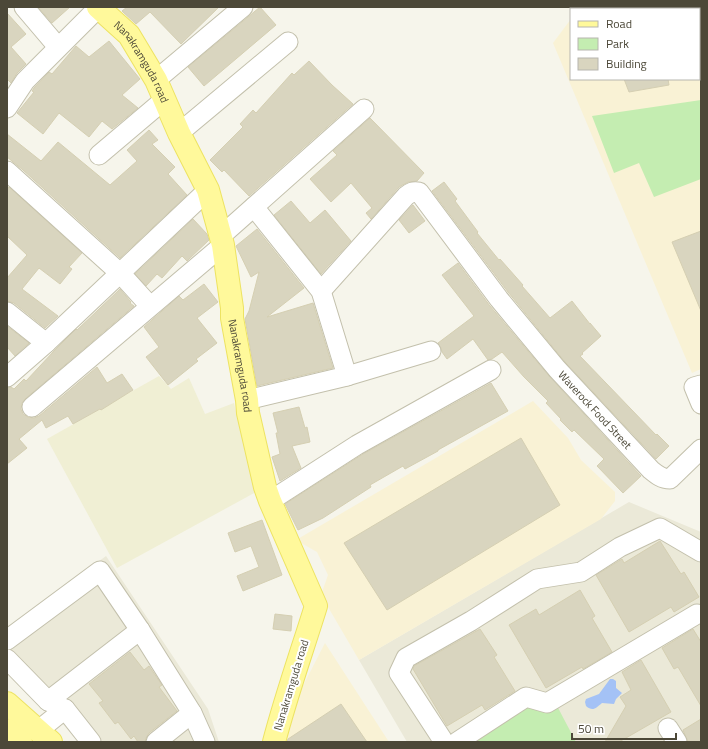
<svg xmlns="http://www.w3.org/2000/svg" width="708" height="749" font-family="'Titillium Web',sans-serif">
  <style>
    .residential { fill: #ebe9d8 }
    .commercial { fill: #f9f2d5 }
    .education { fill: #f0efd4 }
    .green { fill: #c4edb1 }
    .water { fill: #a4c2f6 }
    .building { fill: #d9d5bf; stroke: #d5cfb2 }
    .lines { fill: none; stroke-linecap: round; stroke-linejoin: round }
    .minor-casing { stroke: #c3c0ac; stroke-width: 21 }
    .major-casing { stroke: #ede362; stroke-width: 24 }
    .minor { stroke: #fff; stroke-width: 19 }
    .major { stroke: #fff99b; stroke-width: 22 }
    .labels { text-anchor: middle; stroke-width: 4; stroke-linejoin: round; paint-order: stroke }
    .street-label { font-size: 11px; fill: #4c4838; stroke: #fff }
  </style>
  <rect width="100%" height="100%" fill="#f6f5eb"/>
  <path class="residential" d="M 629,502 L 701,532 L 701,742 L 407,742 L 359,660 Z
    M 106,556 L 208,709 L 219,742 L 78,742 L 51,710 L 7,666 L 7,629 Z"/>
  <path class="commercial" d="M 701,15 L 701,369 L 692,373 L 553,43 L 571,19 L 571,79 L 699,79 L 699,16 Z
    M 533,401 L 568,438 L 581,460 L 615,492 L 615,501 L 601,519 L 359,660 L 321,595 L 328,575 L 317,552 L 296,540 Z
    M 325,643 L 389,742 L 282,742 L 290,711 Z"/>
  <path class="education" d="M 159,376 L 171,389 L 189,378 L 205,414 L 234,403 L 256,492 L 117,568 L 47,439 Z"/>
  <path class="green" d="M 701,100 L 701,179 L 654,197 L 639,163 L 614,173 L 592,116 Z
    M 527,702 L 556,704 L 576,742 L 465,742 Z"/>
  <path class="water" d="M 610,679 L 613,679 L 616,681 L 616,688 L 622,693 L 616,699 L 614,704 L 602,703 C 596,708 593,712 586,706 L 585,702 L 586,699 L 599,694 Z"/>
  <path class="building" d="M 38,7 L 70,7 L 52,23 Z
    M 127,7 L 219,7 L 181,44 L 150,12 L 136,24 L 122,11 Z
    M 260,7 L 276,25 L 204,86 L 188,67 Z
    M 7,13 L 26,34 L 11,47 L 26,64 L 17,73 L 11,83 L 7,79 Z
    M 109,41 L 140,79 L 122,95 L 138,108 L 112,129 L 102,121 L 89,137 L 59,113 L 43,134 L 17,113 L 34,92 L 32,91 L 34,88 L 49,72 L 52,74 L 76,46 L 89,57 Z
    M 309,61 L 332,85 L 353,104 L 249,196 L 224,170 L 222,172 L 210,160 L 243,127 L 240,124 L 253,110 L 256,113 L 292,73 L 294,75 Z
    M 624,79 L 668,79 L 669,85 L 629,92 Z
    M 370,118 L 424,173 L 417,181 L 408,182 L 399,187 L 371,219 L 366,213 L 372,208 L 351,183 L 331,202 L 310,179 L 337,155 L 333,151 Z
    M 149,130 L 158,140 L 152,144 L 175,167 L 168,174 L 187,195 L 120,258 L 23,170 L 7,157 L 7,134 L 41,161 L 58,142 L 110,185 L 137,161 L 127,150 Z
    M 444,182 L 457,199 L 455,201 L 478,232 L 477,233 L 499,260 L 500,259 L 523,285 L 522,286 L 550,318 L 572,301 L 590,324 L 590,323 L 601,336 L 582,353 L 583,354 L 580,356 L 656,435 L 657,434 L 669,446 L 656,459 L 565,362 L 508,292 L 432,191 Z
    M 9,187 L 82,253 L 69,267 L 72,269 L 60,284 L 39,268 L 22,289 L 58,316 L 45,328 L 14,303 L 7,301 L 7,278 L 27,255 L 7,236 L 7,190 Z
    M 291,201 L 310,223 L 325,210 L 351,241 L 321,274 L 274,215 Z
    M 413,205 L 425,221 L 409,233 L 399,220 Z
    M 193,219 L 207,234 L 209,240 L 187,261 L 182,256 L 162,278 L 157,274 L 146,286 L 135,274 Z
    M 257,229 L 304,288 L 267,317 L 313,303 L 333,368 L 257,386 L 245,319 L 249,311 L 259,272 L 251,277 L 236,246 Z
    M 701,231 L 701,311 L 672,242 Z
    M 458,263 L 490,306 L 549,376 L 641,476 L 623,493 L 597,466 L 604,459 L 574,430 L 572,432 L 560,420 L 561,419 L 546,403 L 548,401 L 524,377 L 502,352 L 492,359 L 488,360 L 473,339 L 447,359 L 442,352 L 441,348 L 438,343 L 474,316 L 442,275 Z
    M 204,284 L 218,302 L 197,318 L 217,343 L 196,359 L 198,361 L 168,385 L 146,357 L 159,347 L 144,327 L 179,296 L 183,300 Z
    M 120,289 L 131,302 L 130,303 L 134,306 L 25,399 L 22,403 L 21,409 L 23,414 L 28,417 L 34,418 L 39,416 L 97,367 L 107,383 L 122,374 L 133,390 L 101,410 L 100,409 L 73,424 L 68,416 L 46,428 L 42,420 L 19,439 L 27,448 L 7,464 L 7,388 L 11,387 L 14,389 L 24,379 L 26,381 L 53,352 L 76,329 L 77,330 Z
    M 7,326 L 29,343 L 15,356 L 7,347 Z
    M 491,383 L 508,411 L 438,450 L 438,451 L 405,469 L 403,466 L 370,485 L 371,487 L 323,518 L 298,530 L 285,504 L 363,454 Z
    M 299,407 L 305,428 L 307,427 L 310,442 L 292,446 L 301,468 L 280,481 L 272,457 L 280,454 L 276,433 L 278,433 L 273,413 Z
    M 521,438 L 560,505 L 387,610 L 344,543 Z
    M 262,520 L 282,575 L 243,591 L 237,576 L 259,567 L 251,546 L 235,552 L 228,533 Z
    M 660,541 L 681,574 L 684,572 L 699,597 L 674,612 L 671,607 L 629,632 L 596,575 L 622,559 L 624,563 Z
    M 580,590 L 595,616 L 592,618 L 612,652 L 583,669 L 582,667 L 546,688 L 509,625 L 536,609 L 539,615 Z
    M 275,614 L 292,616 L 291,631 L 273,629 Z
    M 480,629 L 497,655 L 494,657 L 515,691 L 485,710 L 482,705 L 447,726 L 413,669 L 414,666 Z
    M 693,629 L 701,642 L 701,706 L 678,667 L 674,669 L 662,648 Z
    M 130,652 L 144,670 L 149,666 L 162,685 L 159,687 L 177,711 L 149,733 L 146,738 L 145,742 L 138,742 L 134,736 L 131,739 L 118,722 L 115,724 L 99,703 L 103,701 L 89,684 Z
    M 641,660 L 671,712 L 619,742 L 605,742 L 626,706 L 620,697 L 631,690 L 622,672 Z
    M 341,704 L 367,742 L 287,742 L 288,739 Z
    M 701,719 L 701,742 L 688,742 L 683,730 Z"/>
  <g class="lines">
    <g class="minor-casing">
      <g id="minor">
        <path d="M 24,7 L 58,47"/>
        <path d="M 156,80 L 243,7"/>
        <path d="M 7,108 L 25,81 L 99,7"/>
        <path d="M 179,133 L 288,42"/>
        <path d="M 99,155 L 164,100"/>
        <path d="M 7,171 L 121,274 L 150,306"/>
        <path d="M 221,236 L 364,109"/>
        <path id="s1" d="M 321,291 L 406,196 C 411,192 413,191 419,192 L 499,299 L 557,369 L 651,470 C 657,475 662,479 670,479 L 701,449"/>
        <path d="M 7,312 L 46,343"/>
        <path d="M 347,376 L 431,351"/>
        <path d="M 7,377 L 46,343 L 208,190"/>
        <path d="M 701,385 L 694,387 L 701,404"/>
        <path d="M 247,400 L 347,376 L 321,291 L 254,207"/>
        <path d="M 32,407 L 223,245"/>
        <path d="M 270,501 L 357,445 L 491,370"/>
        <path d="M 7,640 L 100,571 L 140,630"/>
        <path d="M 7,659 L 48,701"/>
        <path d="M 192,713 L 205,742"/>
        <path d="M 668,728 L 677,742"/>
        <path d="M 39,730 L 65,709"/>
        <path d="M 91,742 L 65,709 L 48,701 L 140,630 L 192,713 L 156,742"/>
        <path d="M 444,742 L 399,673 L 406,658 L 471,621 L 537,579 L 581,572 L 620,547 L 660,528 L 701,552"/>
        <path d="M 457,742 L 526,697 L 547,703 L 697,614"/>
      </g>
    </g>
    <g class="major-casing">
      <g id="major">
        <path id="s2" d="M 98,7 L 129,35 L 156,80 L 179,133 L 208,190 L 223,245 L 232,308 L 232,318 L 247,400 L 248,413 L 265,487 L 270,501 L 316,606 C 302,651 286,696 274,742"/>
        <path d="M 7,703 L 51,742"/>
        <path d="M 7,730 L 21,742"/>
      </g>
    </g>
    <use href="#minor" class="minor"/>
    <use href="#major" class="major"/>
  </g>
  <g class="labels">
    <g class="street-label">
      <text dy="4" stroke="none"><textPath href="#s2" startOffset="71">Nanakramguda road</textPath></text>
      <text dy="4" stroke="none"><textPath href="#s2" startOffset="395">Nanakramguda road</textPath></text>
      <text dy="4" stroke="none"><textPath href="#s1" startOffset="422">Waverock Food Street</textPath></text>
      <text transform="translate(291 685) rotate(-73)" y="4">Nanakramguda road</text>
    </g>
  </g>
  <rect width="708" height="749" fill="none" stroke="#4c4838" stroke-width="16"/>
  <rect x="570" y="8" width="130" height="72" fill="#ffffff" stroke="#b7b6af"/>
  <rect x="578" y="21" width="20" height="6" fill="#fff99b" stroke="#b7b6af"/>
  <text x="606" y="28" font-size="12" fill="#4c4838">Road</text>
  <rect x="578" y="38" width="20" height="12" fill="#c4edb1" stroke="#b7b6af"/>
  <text x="606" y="48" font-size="12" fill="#4c4838">Park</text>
  <rect x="578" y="58" width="20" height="12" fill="#d9d5bf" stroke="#b7b6af"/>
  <text x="606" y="68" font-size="12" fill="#4c4838">Building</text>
  <path d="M572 733v6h104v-6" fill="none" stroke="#4c4838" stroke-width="2"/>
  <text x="578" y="733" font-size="12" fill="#4c4838" stroke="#ffffff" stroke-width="3" paint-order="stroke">50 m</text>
</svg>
